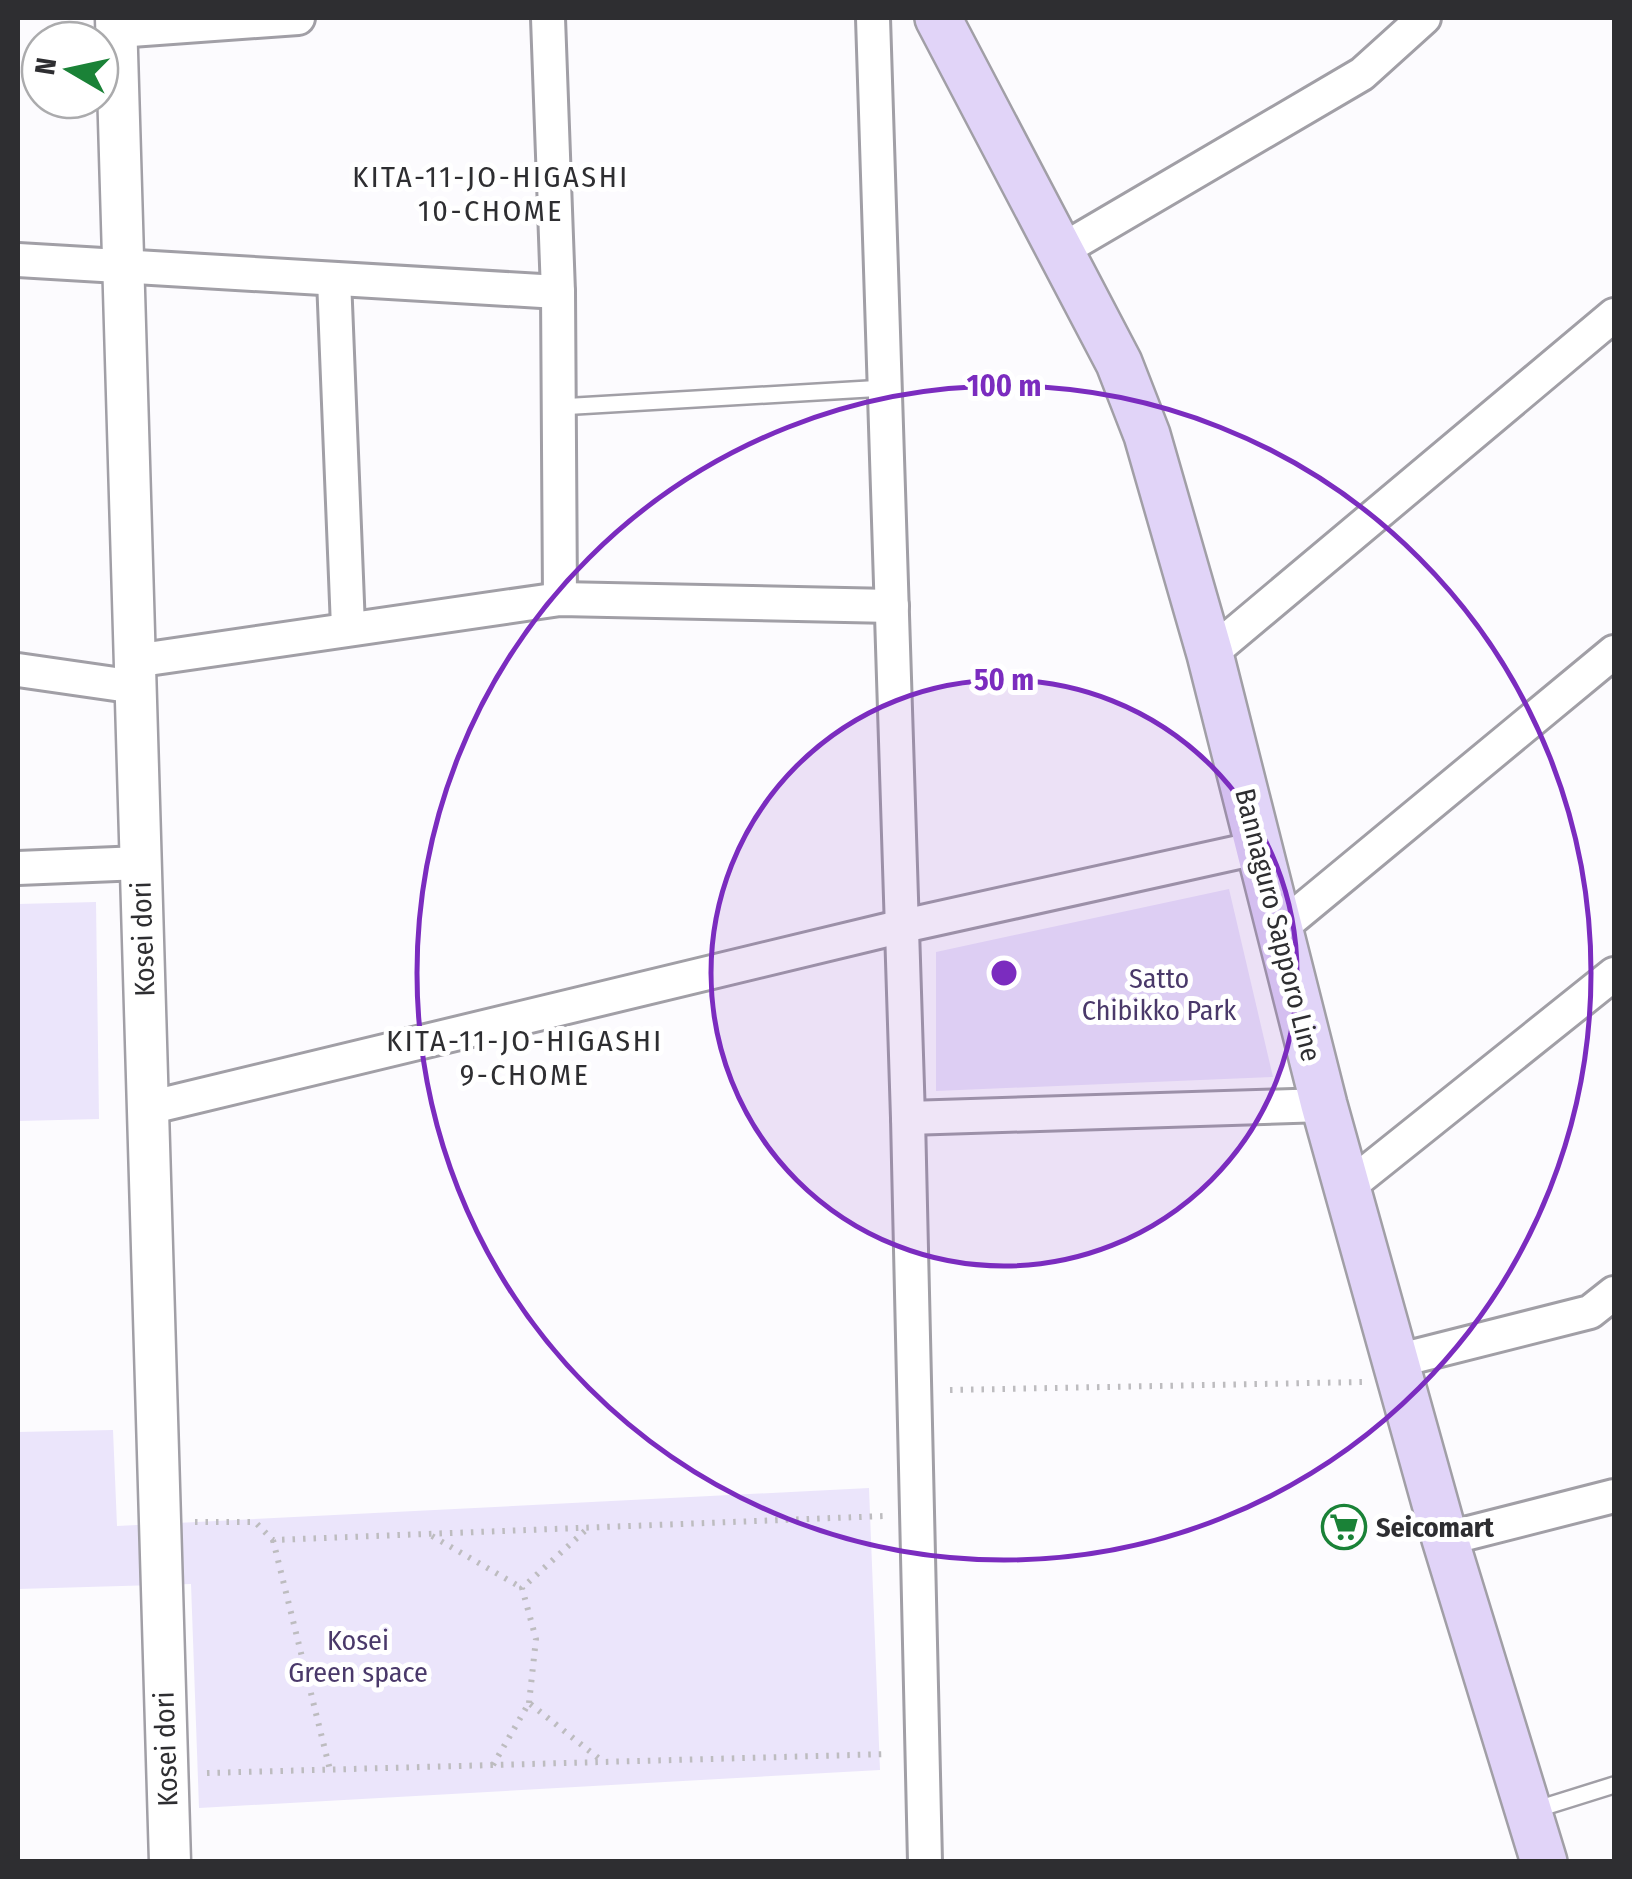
<svg xmlns="http://www.w3.org/2000/svg" width="1632" height="1879" font-family="'Fira Sans Condensed',sans-serif">
	<style>
		.green { fill: #ebe5fb }
		.lines { fill: none; stroke-linecap: round; stroke-linejoin: round }
		.service-casing { stroke: #a19fa6; stroke-width: 20 }
		.minor-casing { stroke: #a19fa6; stroke-width: 38 }
		.tertiary-casing { stroke: #a19fa6; stroke-width: 45 }
		.secondary-casing { stroke: #a19fa6; stroke-width: 50 }
		.path { stroke: #bdbcbf; stroke-width: 6; stroke-dasharray: 2.5 8; stroke-linecap: butt }
		.service { stroke: #fff; stroke-width: 15 }
		.minor { stroke: #fff; stroke-width: 32 }
		.tertiary { stroke: #fff; stroke-width: 40 }
		.secondary { stroke: #e1d4f8; stroke-width: 45 }
		.ring { fill: none; stroke: #7b2cbf; stroke-width: 5 }
		.labels { text-anchor: middle; dominant-baseline: central; stroke-width: 10; stroke-linejoin: round; paint-order: stroke }
		.street-label { font-size: 28px; fill: #2e2e31; stroke: #fff }
		.park-label { font-size: 28px; fill: #4a396a; stroke: #fff }
		.poi-label { font-size: 28px; font-weight: bold; fill: #2e2e31; stroke: #fff; text-anchor: start }
		.neighbourhood-label { font-size: 30px; letter-spacing: 2.5px; fill: #2e2e31; stroke: #fff }
		.centre { fill: #7b2cbf; stroke: #fff; stroke-width: 5 }
		.ring-label { font-size: 30px; text-anchor: middle; font-weight: bold; fill: #7b2cbf; stroke: #fff; stroke-width: 10; stroke-linejoin: round; paint-order: stroke }
	</style>
	<rect width="100%" height="100%" fill="#fcfbfe"/>
	<!-- green -->
	<g class="green">
		<path d="M1229,889l44,188 -337,14v-139z"/>
		<path d="M96,902l3,217 -81,2v-217z"/>
		<path d="M113,1430l4,96 752,-38 11,282 -681,38 -8,-224 -173,5v-157z"/>
	</g>
	<g class="lines">
		<defs>
			<g id="service">
				<path d="M559,407l326,-19"/>
				<path d="M1531,1811l83,-26"/>
			</g>
			<g id="minor">
				<path d="M548,18l10,274 2,307"/>
				<path d="M873,18l35,1100 17,744"/>
				<path d="M117,31l181,-13"/>
				<path d="M1062,250l300,-176 62,-56"/>
				<path d="M18,260l540,32"/>
				<path d="M334,279l14,348"/>
				<path d="M1210,654l404,-339"/>
				<path d="M134,661l426,-62 332,7"/>
				<path d="M18,670l118,17"/>
				<path d="M18,868l123,-5"/>
				<path d="M1278,930l336,-278"/>
				<path d="M148,1108l751,-181 358,-79"/>
				<path d="M908,1118l416,-13"/>
				<path d="M1348,1187l266,-213"/>
				<path d="M1396,1361l194,-49 24,-19"/>
				<path d="M1445,1539l169,-43"/>
			</g>
			<path id="tertiary" d="M116,18l54,1844"/>
			<path id="secondary" d="M938,18l181,345 28,72 63,219 114,451 121,434 99,323"/>
		</defs>
		<!-- service casing -->
		<use href="#service" class="service-casing"/>
		<!-- minor casing -->
		<use href="#minor" class="minor-casing"/>
		<!-- tertiary casing -->
		<use href="#tertiary" class="tertiary-casing"/>
		<!-- secondary casing -->
		<use href="#secondary" class="secondary-casing"/>
		<!-- path -->
		<g class="path">
			<path d="M950,1390l412,-8"/>
			<path d="M195,1522h60l18,18 611,-24"/>
			<path d="M432,1536l90,52"/>
			<path d="M273,1540l57,230"/>
			<path d="M529,1703l7,-64 -14,-51 66,-60"/>
			<path d="M493,1765l36,-62 73,58"/>
			<path d="M207,1773l682,-19"/>
		</g>
		<!-- service -->
		<use href="#service" class="service"/>
		<!-- minor -->
		<use href="#minor" class="minor"/>
		<!-- tertiary -->
		<use href="#tertiary" class="tertiary"/>
		<!-- secondary -->
		<use href="#secondary" class="secondary"/>
	</g>
	<!-- distance rings -->
	<circle cx="1004" cy="973" r="293" fill="#7b2cbf" fill-opacity=".12"/>
	<g class="ring">
		<circle cx="1004" cy="973" r="293"/>
		<circle cx="1004" cy="973" r="587"/>
	</g>
	<!-- icons -->
	<defs>
		<symbol id="supermarket-ring" viewBox="-11 -11 22 22"><circle r="9.5" fill="#fff" stroke="#1a8237" stroke-width="1.5"/><path d="M-6-5.5h2.5l.6 2H6L4.5 2H-2.5L-4.4-4H-6ZM-1.5 3.2a1.3 1.3 0 1 0 .1 0ZM3 3.2a1.3 1.3 0 1 0 .1 0Z" fill="#1a8237"/></symbol>
	</defs>
	<g fill-rule="evenodd">
		<use href="#supermarket-ring" x="1319" y="1502" width="50" height="50"/>
	</g>
	<g class="labels">
		<!-- street labels -->
		<g class="street-label">
			<text transform="translate(1278 925) rotate(76)">Bannaguro Sapporo Line</text>
			<text transform="translate(143 939) rotate(-92)">Kosei dori</text>
			<text transform="translate(166 1749) rotate(-92)">Kosei dori</text>
		</g>
		<!-- park labels -->
		<g class="park-label">
			<text x="1159" y="978">Satto<tspan x="1159" dy="32">Chibikko Park</tspan></text>
			<text x="358" y="1640">Kosei<tspan x="358" dy="32">Green space</tspan></text>
		</g>
		<!-- poi labels -->
		<g class="poi-label">
			<text x="1376" y="1527">Seicomart</text>
		</g>
		<!-- neighbourhood labels -->
		<g class="neighbourhood-label">
			<text x="491" y="177">KITA-11-JO-HIGASHI<tspan x="491" dy="34">10-CHOME</tspan></text>
			<text x="525" y="1041">KITA-11-JO-HIGASHI<tspan x="525" dy="34">9-CHOME</tspan></text>
		</g>
	</g>
	<circle cx="1004" cy="973" r="15" class="centre"/>
	<g class="ring-label">
		<text x="1004" y="396">100 m</text>
		<text x="1004" y="690">50 m</text>
	</g>
	<!-- border -->
	<rect width="1632" height="1879" fill="none" stroke="#2e2e31" stroke-width="40"/>
	<!-- north arrow -->
	<g transform="translate(70 70) rotate(279)"><circle r="48" fill="#ffffff" stroke="#ababad" stroke-width="2.5"/>
	<path d="M0-8L18 38L0 25L-18 38Z" fill="#1a8237"/>
	<text y="-15" font-size="28" font-weight="bold" text-anchor="middle" fill="#2e2e31">N</text>
	</g>
</svg>
